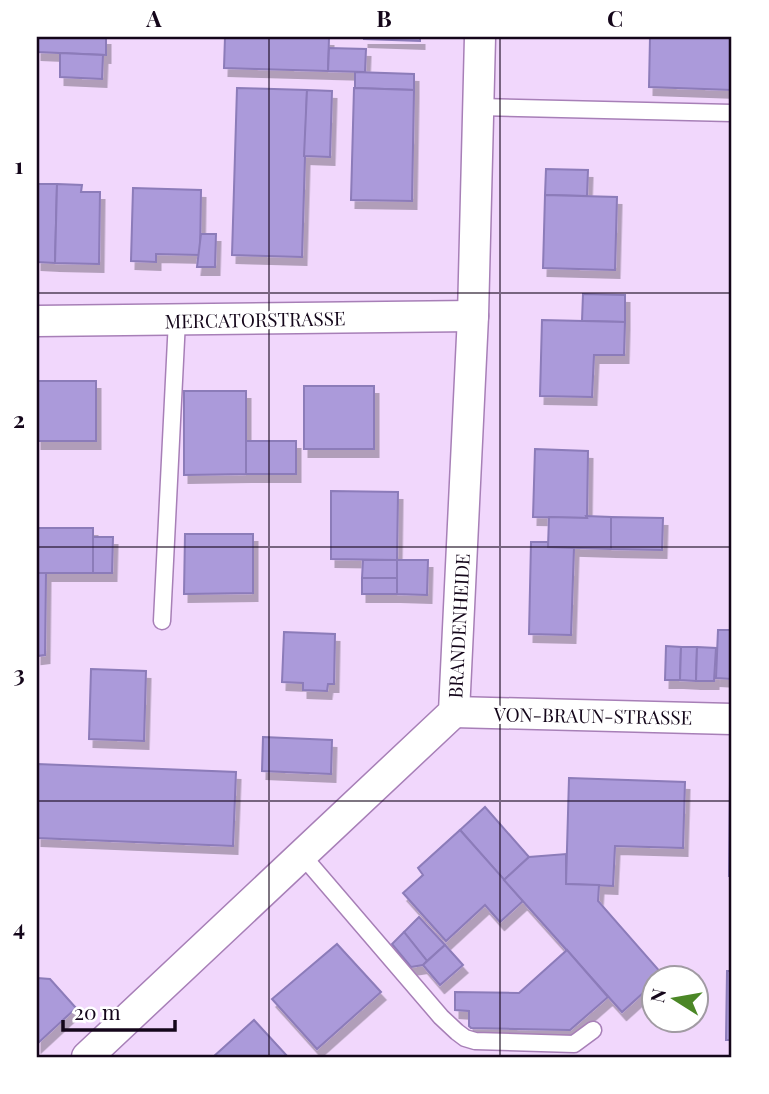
<svg xmlns="http://www.w3.org/2000/svg" width="769" height="1094" font-family="'Playfair Display',serif">
	<style>
		.building { fill: #ab9ada; stroke: #8c7bb9; stroke-width: 2; filter: url(#shadow) }
		.lines { fill: none; stroke-linecap: round; stroke-linejoin: round }
		.lane-casing { stroke: #a77fb7; stroke-width: 19 }
		.street-casing { stroke: #a77fb7; stroke-width: 33 }
		.lane { stroke: #fff; stroke-width: 16 }
		.street { stroke: #fff; stroke-width: 30 }
		.grid { fill: none; stroke: #14061a; stroke-width: 2; stroke-opacity: 0.55 }
		.labels { text-anchor: middle; dominant-baseline: central; stroke-width: 5; stroke-linejoin: round; paint-order: stroke }
		.street-label { font-size: 19px; fill: #14061a; stroke: #fff }
		.neatline { fill: none; stroke: #14061a; stroke-width: 2.5 }
		.grid-label { font-size: 23px; text-anchor: middle; font-weight: bold; fill: #14061a }
	</style>
	<defs>
		<filter id="shadow"><feDropShadow dx="4.5" dy="8" stdDeviation="0" flood-color="#0004"/></filter>
	</defs>
	<rect width="100%" height="100%" fill="#f1d7fc"/>
	<!-- building -->
	<g class="building">
		<path d="M37,37h69v18l-69,-3z"/>
		<path d="M225,37l104,1 -1,33 -104,-3z"/>
		<path d="M364,37h56v4l-56,-2z"/>
		<path d="M650,37h82v53l-83,-3z"/>
		<path d="M329,48l37,1 -1,23 -37,-1z"/>
		<path d="M60,53l43,2 -1,24 -42,-2z"/>
		<path d="M355,72l59,2v16l-59,-2z"/>
		<path d="M237,88l70,2 -5,167 -70,-2z"/>
		<path d="M354,88l60,2 -2,111 -61,-1z"/>
		<path d="M307,90l25,1 -2,66 -26,-1z"/>
		<path d="M546,169l42,1 -1,26 -42,-1z"/>
		<path d="M37,184h20l-2,79 -18,-1z"/>
		<path d="M57,184l25,1 -1,7h19l-1,72 -44,-1z"/>
		<path d="M133,188l68,2 -1,65 -44,-1v8l-25,-1z"/>
		<path d="M545,195l72,2 -2,73 -72,-2z"/>
		<path d="M201,234h15l-1,33h-18z"/>
		<path d="M583,294l42,1v27l-43,-1z"/>
		<path d="M542,320l83,2 -1,33h-30l-2,42 -52,-1z"/>
		<rect x="37" y="381" width="59" height="60"/>
		<rect x="304" y="386" width="70" height="63"/>
		<path d="M184,391h62v83l-62,1z"/>
		<rect x="246" y="441" width="50" height="33"/>
		<path d="M535,449l53,2 -1,67 -54,-1z"/>
		<path d="M331,491l67,1 -1,68 -66,-1z"/>
		<path d="M586,516l25,1v32l-63,-2 1,-30 38,1z"/>
		<path d="M611,517l52,1 -1,32 -51,-1z"/>
		<rect x="37" y="528" width="56" height="45"/>
		<path d="M185,534h68v59l-69,1z"/>
		<path d="M93,537h20l-1,36h-19z"/>
		<path d="M531,542h17v5l26,1 -3,87 -42,-1z"/>
		<path d="M363,560h34v18h-35z"/>
		<path d="M397,560h31l-1,35 -30,-1z"/>
		<path d="M37,573h9l-1,82 -8,1z"/>
		<rect x="362" y="578" width="35" height="16"/>
		<path d="M718,630h14v49l-16,-1z"/>
		<path d="M284,632l51,2 -1,50h-6l-1,7 -24,-1v-7l-21,-1z"/>
		<path d="M666,646l15,1 -1,33h-15z"/>
		<path d="M681,647h16l-1,34 -16,-1z"/>
		<path d="M697,647l19,1 -2,33h-18z"/>
		<path d="M91,669l55,2 -2,70 -55,-2z"/>
		<path d="M263,737l69,3 -1,34 -69,-3z"/>
		<path d="M37,764l199,8 -3,74 -196,-8z"/>
		<path d="M569,778l116,4 -2,66 -68,-2 -2,40 -47,-2z"/>
		<path d="M730,782h2v94h-3z"/>
		<path d="M485,807l44,50 -25,23 -44,-50z"/>
		<path d="M460,830l63,71 -23,21 -15,-17 -39,36 -43,-48 20,-18 -5,-7z"/>
		<path d="M566,854v30l33,1 -1,16 65,74 -4,3h-5v5l-32,29 -118,-132 25,-23z"/>
		<path d="M419,917l26,28 -18,16 -23,-29z"/>
		<path d="M404,932l23,29 -4,4 -12,2 -19,-23z"/>
		<path d="M337,944l44,48 -64,57 -45,-50z"/>
		<path d="M445,945l18,20 -23,20 -17,-20z"/>
		<path d="M567,950l41,47 -38,33 -99,-2 -2,-2v-15l-14,-1v-18l64,1z"/>
		<path d="M727,971h5v69h-6z"/>
		<path d="M37,978l13,1 26,29 -39,36z"/>
		<path d="M254,1020l34,37h-75z"/>
	</g>
	<g class="lines">
		<defs>
			<g id="lane">
				<path d="M479,107l253,6"/>
				<path d="M162,621l15,-301"/>
				<path d="M302,855l139,162 16,15 8,6 10,3 99,3 19,-14"/>
			</g>
			<g id="street">
				<path d="M37,321l436,-5"/>
				<path d="M454,712l278,7"/>
				<path d="M87,1057l367,-345 19,-396 7,-279"/>
			</g>
		</defs>
		<!-- lane casing -->
		<use href="#lane" class="lane-casing"/>
		<!-- street casing -->
		<use href="#street" class="street-casing"/>
		<!-- lane -->
		<use href="#lane" class="lane"/>
		<!-- street -->
		<use href="#street" class="street"/>
	</g>
	<!-- grid -->
	<path class="grid" d="M269,37v1020M500,37v1020M37,293h695M37,547h695M37,801h695"/>
	<g class="labels">
		<!-- street labels -->
		<g class="street-label">
			<text transform="translate(255 319) rotate(-1)">MERCATORSTRASSE</text>
			<text transform="translate(458 626) rotate(-87)">BRANDENHEIDE</text>
			<text transform="translate(593 715) rotate(1)">VON-BRAUN-STRASSE</text>
		</g>
	</g>
	<!-- border -->
	<rect width="769" height="1094" fill="none" stroke="#ffffff" stroke-width="77"/>
	<!-- north arrow -->
	<g transform="translate(675 999) rotate(281)"><circle r="33" fill="#ffffff" stroke="#a19ba3" stroke-width="2"/>
	<path d="M0-5L12 26L0 18L-12 26Z" fill="#4b8726"/>
	<text y="-10" font-size="19" font-weight="bold" text-anchor="middle" fill="#14061a">N</text>
	</g>
	<!-- scale -->
	<path d="M63 1020v10h112v-10" fill="none" stroke="#14061a" stroke-width="3.5"/>
	<text x="74" y="1020" font-size="21" fill="#14061a" stroke="#ffffff" stroke-width="5" paint-order="stroke">20 m</text>
	<rect x="38" y="38" width="692" height="1018" class="neatline"/>
	<g class="grid-label">
		<text x="154" y="27">A</text>
		<text x="384" y="27">B</text>
		<text x="615" y="27">C</text>
		<text x="19" y="174">1</text>
		<text x="19" y="428">2</text>
		<text x="19" y="682">3</text>
		<text x="19" y="936">4</text>
	</g>
</svg>
